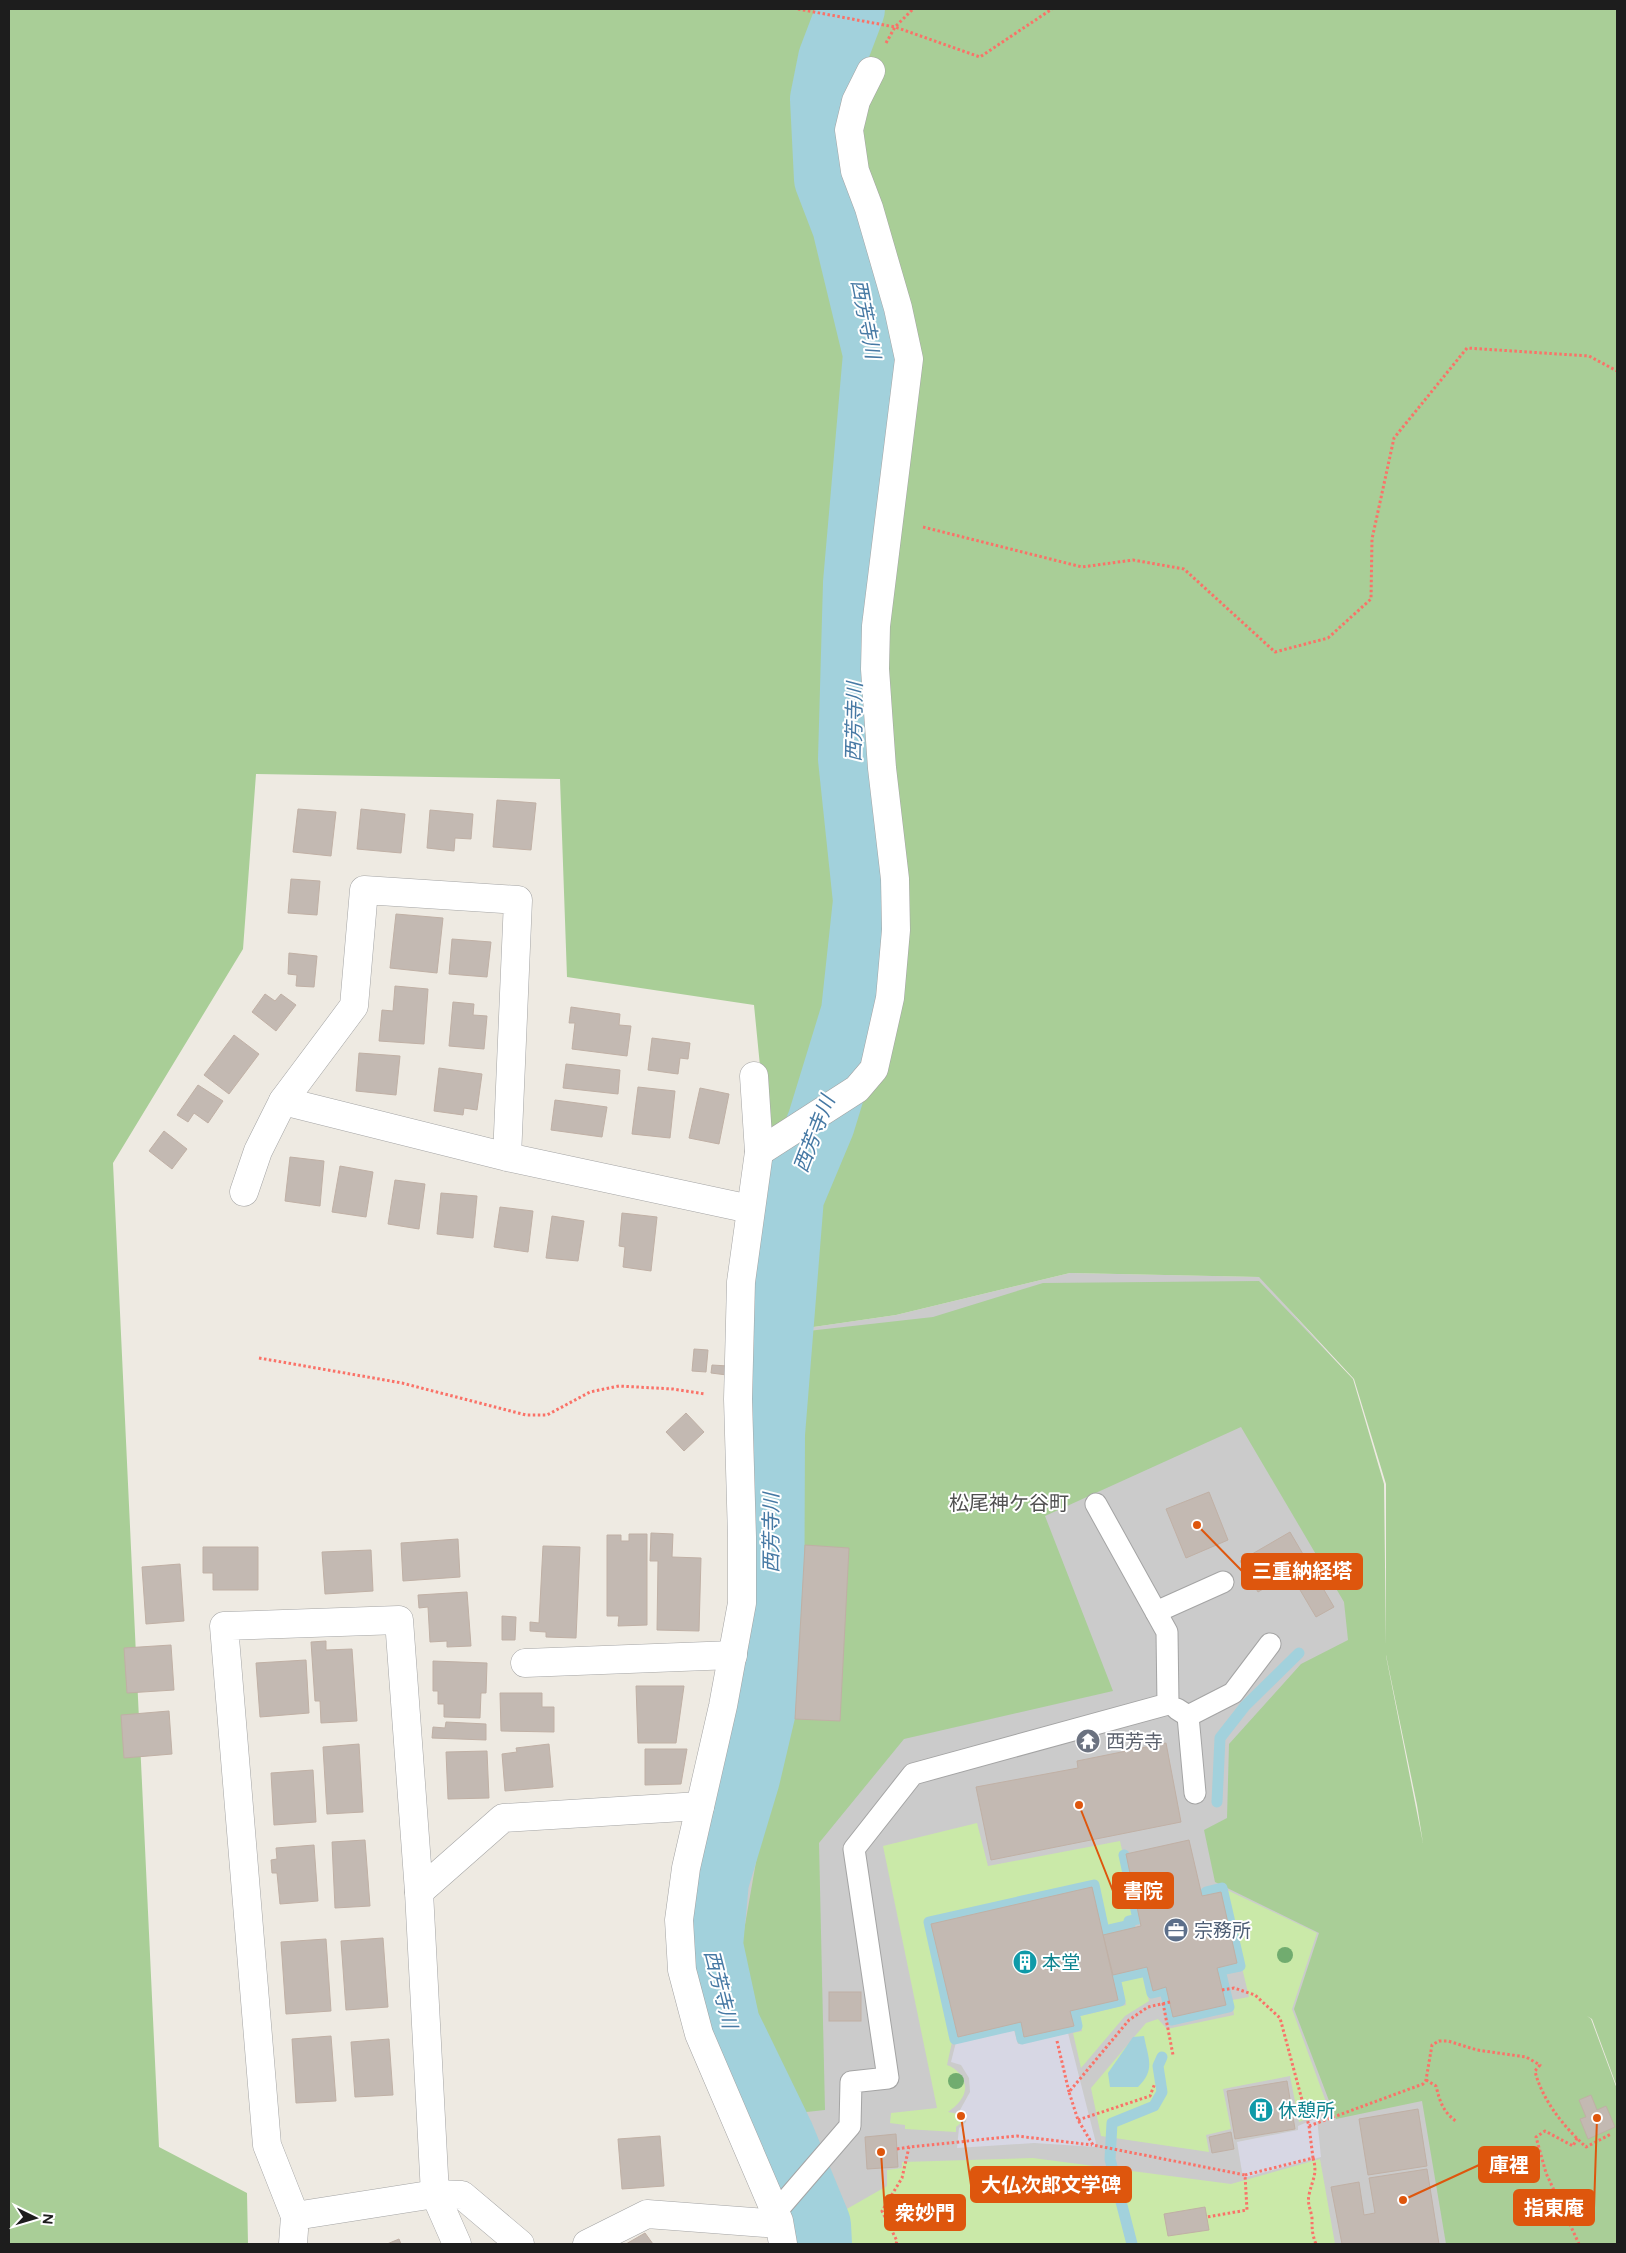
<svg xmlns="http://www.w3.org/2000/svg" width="1626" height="2253" font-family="Figtree,'Noto Sans JP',sans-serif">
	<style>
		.religious { fill: #cbcbcb }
		.grass { fill: #cae9a8 }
		.forest { fill: #a9ce97; fill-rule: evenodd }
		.plaza { fill: #d7d7e4 }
		.water { fill: #a2d1dc }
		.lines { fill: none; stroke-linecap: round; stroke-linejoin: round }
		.stream { stroke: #a2d1dc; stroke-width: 11 }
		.river { stroke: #a2d1dc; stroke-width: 68 }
		.building { fill: #c3b9b2; stroke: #c0b0a5 }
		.lane-casing { stroke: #a4a4a4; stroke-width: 23 }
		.street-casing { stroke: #a4a4a4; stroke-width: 29 }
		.path { stroke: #fa7268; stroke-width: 3; stroke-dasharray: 2.5 2.5; stroke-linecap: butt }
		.lane { stroke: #fff; stroke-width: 21 }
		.street { stroke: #fff; stroke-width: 28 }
		.tree { fill: #71ac6f }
		.labels { text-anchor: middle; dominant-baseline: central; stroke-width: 4; stroke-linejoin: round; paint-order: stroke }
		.worship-label { font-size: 19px; fill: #5b616d; stroke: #fff; text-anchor: start }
		.service-label { font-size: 19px; fill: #4e5e75; stroke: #fff; text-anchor: start }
		.culture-label { font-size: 19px; fill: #0d838f; stroke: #fff; text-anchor: start }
		.water-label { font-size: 20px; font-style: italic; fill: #4679a4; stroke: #fff }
		.neighbourhood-label { font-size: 20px; fill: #505050; stroke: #fff }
		.leader { fill: none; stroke: #de560d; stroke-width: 2 }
		.callout-dot { fill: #de560d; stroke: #fff; stroke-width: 2 }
		.callout { fill: #de560d; stroke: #de560d; stroke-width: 2 }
		.callout-label { font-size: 20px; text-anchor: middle; font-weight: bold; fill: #fff }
	</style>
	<rect width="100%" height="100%" fill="#eeeae2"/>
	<!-- religious -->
	<path class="religious" d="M1070,1273l190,4 93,103 32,276 48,249 184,339h-781v-26l-78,-185 -21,-89 49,-267v-346l110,-16z"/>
	<!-- grass -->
	<g class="grass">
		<path d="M977,1823l11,43 132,-25 18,80 -33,7 -11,-46 -170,37 28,123 -5,23c14,5 25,21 13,36 -3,4 -8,8 -12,11l16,3 -1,6 -7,6v5l-51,-3v-4l-15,-2 1,-10 46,-5 -54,-262z"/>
		<path d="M1223,1888l94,45 -25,76 37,101 -30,12 -9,-46 -67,13 8,40 -25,6 3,17 -108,-16 -10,-48 55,-65 12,-4 9,10 67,-14 -2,-15 17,-3z"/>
		<path d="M1143,1977l6,24 -24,15 -44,52 -8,-35 9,-2 -2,-15 46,-11 -5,-25z"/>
		<path d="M1033,2158l198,26 89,-25 15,85h-496l-1,-30 49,-28v-16l15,-2v-6z"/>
	</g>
	<!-- forest -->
	<path class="forest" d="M9,9h1608v2078l-25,-68 -5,-3 4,3 26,70v155h-171l-24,-143 -86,18 -42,-110 25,-76 -104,-51 -11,-52 23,-12 2,-74 72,-80 47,-24 -4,-38 -103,-175 -196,89 68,175 -209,48 -85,104 6,267 -28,3 -35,-82 -20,-89 46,-263 4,-114 -2,-232 143,-16 110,-34 216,-2 94,98 31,105 2,161v-161l-32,-105 -95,-102 -189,-4 -174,42 -110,16 -32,-326 -187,-28 -7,-198 -304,-5 -13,175 -130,214 46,984 88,46 1,51h-239zM1386,1655l31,150 6,38 -37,-187z"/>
	<!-- plaza -->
	<g class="plaza">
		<path d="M1013,2027l5,17 50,-11 29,114 -63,-4 -77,5 2,-20 7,-6 1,-9 -7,-3 10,-18 -1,-14 -8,-13 -10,-3 5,-20z"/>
		<path d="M1317,2118l4,39 -78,21 -6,-36 61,-12v-4z"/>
	</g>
	<!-- water -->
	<path class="water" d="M1144,2036c4,22 12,34 -6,51h-28l-2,-14 25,-36z"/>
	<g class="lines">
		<!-- stream -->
		<g class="stream">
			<path d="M1217,1802l3,-64 25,-32 54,-53"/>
			<path d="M1124,1855l14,64 -9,2 1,4 -26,6 -10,-46 -165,37 26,117 64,-15 3,15 55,-13 -3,-14 46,-11 -5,-23 32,-7 5,22 13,-3 7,30 57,-13 -9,-37 20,-4 -18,-78 -16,4"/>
			<path d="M1132,2244l-22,-85 2,-36 42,-17 8,-14 -4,-26 4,-9"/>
		</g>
		<!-- river -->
		<path class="river" d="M818,2244l-1,-19 -37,-90 -54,-111 -17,-79 6,-64 31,-103 24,-102 1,-242 19,-237 31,-74 34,-111 12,-111 -15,-142 5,-176 20,-229 -31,-128 -18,-47 -4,-80 8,-40 19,-50"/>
	</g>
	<!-- building -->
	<g class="building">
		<path d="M497,800l39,3 -5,47 -38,-3z"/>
		<path d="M298,809l38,3 -5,44 -38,-4z"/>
		<path d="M361,809l44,5 -4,39 -44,-4z"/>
		<path d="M430,810l43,4 -2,25 -16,-1 -1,13 -27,-3z"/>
		<path d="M291,879l29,2 -3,34 -29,-2z"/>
		<path d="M396,914l47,4 -6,55 -47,-5z"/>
		<path d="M452,939l39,3 -4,35 -38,-3z"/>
		<path d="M289,953l28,3 -3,31 -18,-1 1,-11 -9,-1z"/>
		<path d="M395,986l33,3 -4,55 -45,-3 3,-31 11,1z"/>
		<path d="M265,994l10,7 6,-7 15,11 -20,26 -24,-19z"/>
		<path d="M453,1002l21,2 -1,11 14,1 -3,33 -35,-3z"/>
		<path d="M571,1007l49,7 -1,11 12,1 -4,30 -55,-7 3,-26h-6z"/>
		<path d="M234,1035l25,19 -30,40 -25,-19z"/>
		<path d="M652,1038l38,5 -2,16 -8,-1 -2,16 -30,-4z"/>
		<path d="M359,1053l41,3 -4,39 -40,-4z"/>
		<path d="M566,1064l54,6 -2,24 -55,-6z"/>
		<path d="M439,1068l43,6 -5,36 -13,-2 -1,7 -29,-4z"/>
		<path d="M198,1085l25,16 -15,22 -14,-10 -6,9 -11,-7z"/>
		<path d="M638,1087l37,4 -5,47 -38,-4z"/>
		<path d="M700,1088l29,6 -10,50 -30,-6z"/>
		<path d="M555,1100l52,7 -5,30 -51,-7z"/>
		<path d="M164,1131l23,18 -15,20 -23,-18z"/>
		<path d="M290,1157l34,4 -4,45 -35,-5z"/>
		<path d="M340,1166l33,6 -7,45 -34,-5z"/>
		<path d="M395,1180l30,4 -6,45 -31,-5z"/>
		<path d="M441,1193l36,3 -4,42 -36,-4z"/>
		<path d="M500,1207l33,4 -5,41 -34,-5z"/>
		<path d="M622,1213l35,4 -6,54 -28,-4 2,-20 -6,-1z"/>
		<path d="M552,1216l32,5 -6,40 -32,-3z"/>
		<path d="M694,1349l14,1 -2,22 -14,-1z"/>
		<path d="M712,1365l16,1 -1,9 -16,-2z"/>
		<path d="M686,1413l18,19 -20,19 -18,-19z"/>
		<path d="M1209,1492l19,48 -42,18 -20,-49z"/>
		<path d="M1290,1532l44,75 -18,10 -26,-44 -32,19 -18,-31z"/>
		<path d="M651,1533l22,1 -1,23 29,1 -2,73 -42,-1 1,-69h-8z"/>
		<path d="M629,1534h18v91l-29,1 1,-10h-12v-81h14v6h8z"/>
		<path d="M458,1539l2,38 -57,4 -2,-38z"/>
		<path d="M805,1545l44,3 -9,173 -45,-2z"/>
		<path d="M543,1546l37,1 -4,91 -30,-1v-5l-16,-1v-9l9,1z"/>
		<path d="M203,1547h55v43h-45v-17h-10z"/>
		<path d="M371,1550l2,41 -48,3 -3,-42z"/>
		<path d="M180,1564l4,57 -38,3 -4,-57z"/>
		<path d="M467,1592l4,54 -24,1v-6l-17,1 -2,-35 -9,1 -1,-13z"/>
		<path d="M502,1616l14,1 -1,23h-13z"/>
		<path d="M326,1641v9l26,-1 5,72 -36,2 -1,-22h-5l-4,-59z"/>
		<path d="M171,1645l3,45 -47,3 -3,-45z"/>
		<path d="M306,1660l3,53 -49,4 -4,-54z"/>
		<path d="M433,1661l54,2 -1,30h-5l-1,25 -36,-1v-13h-6v-13h-5z"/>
		<path d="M636,1686h48l-8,57h-38z"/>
		<path d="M500,1693h42v14h12v25l-53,-1z"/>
		<path d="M169,1711l3,43 -48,4 -3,-43z"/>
		<path d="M446,1722l40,2v16l-54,-2 1,-11 12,1z"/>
		<path d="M1166,1743l15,79 -190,38 -15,-73 102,-19 -1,-7z"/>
		<path d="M359,1744l4,68 -36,2 -4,-67z"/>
		<path d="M549,1744l4,43 -48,4 -3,-37 15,-2 -1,-4z"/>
		<path d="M645,1749h42l-6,35 -36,1z"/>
		<path d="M487,1751l2,47 -41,1 -2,-47z"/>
		<path d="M313,1770l3,52 -42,3 -3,-52z"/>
		<path d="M365,1840l5,66 -35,2 -3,-66z"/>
		<path d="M1189,1840l13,56 19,-4 16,71 -20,5 9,37 -53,12 -7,-30 -13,4 -6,-24 -34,8 -10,-40 38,-9 -15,-72z"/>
		<path d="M314,1845l4,56 -38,3 -3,-31h-5l-1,-13 6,-1 -1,-11z"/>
		<path d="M1092,1887l26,113 -48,11 4,15 -50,11 -3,-15 -63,15 -27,-113z"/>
		<path d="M383,1938l5,69 -42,3 -5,-69z"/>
		<path d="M326,1939l5,72 -45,3 -5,-72z"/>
		<rect x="829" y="1992" width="32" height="29"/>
		<path d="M331,2036l5,65 -40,2 -4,-64z"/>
		<path d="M389,2039l4,56 -38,2 -4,-55z"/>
		<path d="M1287,2081l8,48 -60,10 -8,-48z"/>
		<path d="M1591,2095l6,15 9,-4 9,21 -27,12 -8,-20 6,-2 -7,-17z"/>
		<path d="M1418,2109l9,57 -59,9 -9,-56z"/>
		<path d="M1231,2132l3,17 -22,4 -3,-16z"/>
		<path d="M896,2134l2,33 -31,2 -2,-32z"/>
		<path d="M660,2136l4,50 -42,3 -4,-50z"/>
		<path d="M1427,2169l12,75h-97l-11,-57 28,-5 5,33 11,-2 -6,-35z"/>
		<path d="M1205,2207l4,23 -41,6 -4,-22z"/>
		<path d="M645,2233l8,11h-27z"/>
		<path d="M399,2239l2,5h-14z"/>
	</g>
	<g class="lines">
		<defs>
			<g id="lane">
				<path d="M1156,1612l67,-30"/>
				<path d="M1177,1709l11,7 7,77"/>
				<path d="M1188,1716l45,-23 37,-49"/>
				<path d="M775,2213l75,-87 1,-44 37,-4 -34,-229 59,-75 255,-70 -1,-72 -71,-128"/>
			</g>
			<g id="street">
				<path d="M754,1076l5,76 -18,130 -3,117 4,138v66l-19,103 -37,162 -7,52 3,50 17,64 80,187 4,23"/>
				<path d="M759,1152l98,-63 17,-20 16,-71 6,-68 -1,-51 -13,-111 -7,-99 1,-43 33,-267 -11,-51 -29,-100 -14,-37 -6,-41 7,-29 15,-30"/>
				<path d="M507,1157l11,-257 -154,-10 -10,116 -71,95 224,56 243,52"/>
				<path d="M244,1192l14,-41 25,-50"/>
				<path d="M525,1663l208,-8"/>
				<path d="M419,1892l16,302 22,50"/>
				<path d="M295,2216l-28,-71 -43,-519 175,-6 20,272 84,-74 197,-12"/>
				<path d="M293,2244l2,-28 140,-22 27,1 58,49"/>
				<path d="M587,2244l60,-30 132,10"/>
			</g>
		</defs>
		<!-- lane casing -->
		<use href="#lane" class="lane-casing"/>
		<!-- street casing -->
		<use href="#street" class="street-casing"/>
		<!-- path -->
		<g class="path">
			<path d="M798,9l97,18 85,30 72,-48"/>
			<path d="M886,43l9,-16 18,-18"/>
			<path d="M923,527l159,40 51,-7 51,9 91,83 53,-14 43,-39 1,-60 22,-101 73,-90 122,8 28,15"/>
			<path d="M259,1358l143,25 124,32h21l43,-23 29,-6 54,3 32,5"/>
			<path d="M1222,1990l12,-2 21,7 25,23 29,108 4,32 -68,17"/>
			<path d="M1170,2002l-22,5 -19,13 -60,72 9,28 15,25 152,30 2,35 -40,7"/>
			<path d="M1163,2003l10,52"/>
			<path d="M1057,2041l12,51"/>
			<path d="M1426,2080l10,6c4,16 7,26 21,36"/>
			<path d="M1078,2120l72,-24 5,-13"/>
			<path d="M1309,2126l114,-42 3,-4 6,-35 7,-4h9l29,9 49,7 14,8 -5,6c7,29 29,56 51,76l25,-13"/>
			<path d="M1577,2138l-4,8 -28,-15 -9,6 10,36 33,71"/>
			<path d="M897,2149l12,-2"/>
			<path d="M1313,2158c5,16 -1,22 -4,37 -2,9 2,15 3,23 0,11 0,16 4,26"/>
			<path d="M896,2244l1,-3 -15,-30 20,-33 7,-31 108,-11 75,9"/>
		</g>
		<!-- lane -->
		<use href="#lane" class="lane"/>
		<!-- street -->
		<use href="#street" class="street"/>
	</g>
	<!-- trees -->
	<g class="tree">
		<circle cx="1285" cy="1955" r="8"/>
		<circle cx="956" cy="2081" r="8"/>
	</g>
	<!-- icons -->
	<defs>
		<symbol id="temple-disc" viewBox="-11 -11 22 22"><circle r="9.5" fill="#6b7280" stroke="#fff"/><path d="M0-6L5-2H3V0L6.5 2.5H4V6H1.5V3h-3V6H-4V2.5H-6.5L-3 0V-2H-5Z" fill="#fff"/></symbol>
		<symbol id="office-disc" viewBox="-11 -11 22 22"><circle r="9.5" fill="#5c6f8a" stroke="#fff"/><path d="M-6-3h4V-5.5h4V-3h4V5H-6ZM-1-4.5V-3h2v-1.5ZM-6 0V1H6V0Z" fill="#fff"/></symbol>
		<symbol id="building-disc" viewBox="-11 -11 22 22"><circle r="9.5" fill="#0f9aa8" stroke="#fff"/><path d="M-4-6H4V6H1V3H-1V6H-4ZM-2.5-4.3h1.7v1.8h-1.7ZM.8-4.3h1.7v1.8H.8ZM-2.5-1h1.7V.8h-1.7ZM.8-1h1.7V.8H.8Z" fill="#fff"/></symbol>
	</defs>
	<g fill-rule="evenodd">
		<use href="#temple-disc" x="1074" y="1727" width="28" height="28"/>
		<use href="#office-disc" x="1162" y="1916" width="28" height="28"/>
		<use href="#building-disc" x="1011" y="1948" width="28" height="28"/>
		<use href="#building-disc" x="1247" y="2096" width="28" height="28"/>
	</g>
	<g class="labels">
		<!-- worship labels -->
		<g class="worship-label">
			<text x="1106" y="1741">西芳寺</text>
		</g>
		<!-- service labels -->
		<g class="service-label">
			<text x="1194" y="1930">宗務所</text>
		</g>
		<!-- culture labels -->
		<g class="culture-label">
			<text x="1042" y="1962">本堂</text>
			<text x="1278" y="2110">休憩所</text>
		</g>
		<!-- water labels -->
		<g class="water-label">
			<text transform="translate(866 319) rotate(79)">西芳寺川</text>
			<text transform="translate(854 722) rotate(-89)">西芳寺川</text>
			<text transform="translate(814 1134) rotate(-69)">西芳寺川</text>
			<text transform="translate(771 1533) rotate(-90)">西芳寺川</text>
			<text transform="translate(721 1989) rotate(76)">西芳寺川</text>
		</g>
		<!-- neighbourhood labels -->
		<g class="neighbourhood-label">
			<text x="1009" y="1503">松尾神ケ谷町</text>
		</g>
	</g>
	<!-- callouts -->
	<path class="leader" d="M1197 1525L1242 1571M1079 1805L1113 1891M1403 2200L1479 2165M961 2116L971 2185M1597 2118L1594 2208M881 2152L885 2213"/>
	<g class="callout-dot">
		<circle cx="1197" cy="1525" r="5"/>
		<circle cx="1079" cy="1805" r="5"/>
		<circle cx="1403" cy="2200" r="5"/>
		<circle cx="961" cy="2116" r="5"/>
		<circle cx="1597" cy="2118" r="5"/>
		<circle cx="881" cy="2152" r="5"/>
	</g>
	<g class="callout">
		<rect x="1242" y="1554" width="120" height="35" rx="5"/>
		<rect x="1113" y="1873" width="60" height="35" rx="5"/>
		<rect x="1479" y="2147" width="60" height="35" rx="5"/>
		<rect x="971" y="2167" width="160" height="35" rx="5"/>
		<rect x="1514" y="2190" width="80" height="35" rx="5"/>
		<rect x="885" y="2195" width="80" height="35" rx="5"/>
	</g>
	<g class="callout-label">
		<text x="1302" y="1578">三重納経塔</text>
		<text x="1143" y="1898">書院</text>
		<text x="1509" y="2172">庫裡</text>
		<text x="1051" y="2192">大仏次郎文学碑</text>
		<text x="1554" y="2215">指東庵</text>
		<text x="925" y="2220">衆妙門</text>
	</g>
	<!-- border -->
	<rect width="1626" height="2253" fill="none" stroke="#1d1d1d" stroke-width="20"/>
	<!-- north arrow -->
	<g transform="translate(35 2218) rotate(95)" stroke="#ffffff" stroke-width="4" paint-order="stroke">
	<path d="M0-4L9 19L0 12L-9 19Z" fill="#1d1d1d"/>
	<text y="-8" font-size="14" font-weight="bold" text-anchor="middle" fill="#1d1d1d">N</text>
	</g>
</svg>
